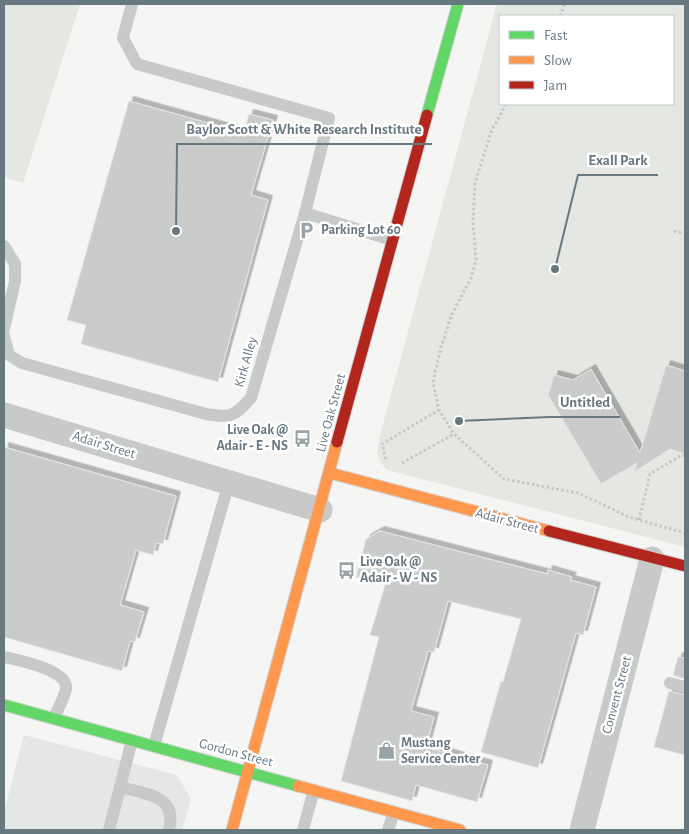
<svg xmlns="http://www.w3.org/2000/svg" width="689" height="834" font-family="'Alegreya Sans',sans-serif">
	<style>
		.built { fill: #e5e7e7 }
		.green { fill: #e4e7e2; fill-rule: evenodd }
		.building { fill: #cacccc; stroke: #e4e4e4; filter: url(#shadow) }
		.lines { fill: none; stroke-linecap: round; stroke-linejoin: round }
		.fast-casing { stroke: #d1d2d2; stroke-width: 13 }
		.slow-casing { stroke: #d1d2d2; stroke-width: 13 }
		.jam-casing { stroke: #d1d2d2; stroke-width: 13 }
		.path { stroke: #c6c7c8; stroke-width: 3; stroke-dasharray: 2.5 2.5; stroke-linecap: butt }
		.lane { stroke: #c8caca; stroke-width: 12 }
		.street { stroke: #c8caca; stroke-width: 25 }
		.fast { stroke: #63d668; stroke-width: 11 }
		.slow { stroke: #ff974d; stroke-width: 11 }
		.jam { stroke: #b3261e; stroke-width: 11 }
		.labels { text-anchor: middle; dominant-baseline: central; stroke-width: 5; stroke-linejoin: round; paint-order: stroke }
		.poi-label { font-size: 14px; font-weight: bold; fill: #687881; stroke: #fff; text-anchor: start }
		.street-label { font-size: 14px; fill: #687881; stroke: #fff }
		.leader { fill: none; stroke: #687881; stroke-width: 2 }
		.callout-dot { fill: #687881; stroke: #fff; stroke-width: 2 }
		.callout-label { font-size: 15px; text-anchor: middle; font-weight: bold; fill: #687881; stroke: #fff; stroke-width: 5; stroke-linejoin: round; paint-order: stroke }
	</style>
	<defs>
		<filter id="shadow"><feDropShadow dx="4.5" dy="-4.5" stdDeviation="0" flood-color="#0004"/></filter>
	</defs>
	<rect width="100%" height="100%" fill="#f5f5f4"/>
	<!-- built -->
	<path class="built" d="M24,735l153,40 14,24 -9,31h-178v-18z"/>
	<!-- green -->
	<g class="green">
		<path d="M4,4h76l-57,179 -19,-6z"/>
		<path d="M497,4h188v543l-298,-77c-12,-14 -10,-18 -7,-35zM500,16h173v88h-173z"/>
	</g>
	<!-- building -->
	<g class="building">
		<path d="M129,101l115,32 5,-19 24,6 -22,75 17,5 -50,182 -137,-38 5,-19 -19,-5z"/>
		<path d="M666,365l19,6v83l-15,-5 -36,23 3,-9 -36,21 -53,-89 6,-20 19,5 18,-11 49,84z"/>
		<path d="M4,447l172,49 -13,48 -7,-1 -3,12 -17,-5 -16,55 24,7 -9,30 -5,-1 -8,30 -118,-34z"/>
		<path d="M380,531l167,43 1,-4 24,7 -2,3 26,7 -13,48 -7,-2 -38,135 -57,-16 20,-71 2,1 18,-63 -73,-18 -14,51 -6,-1 -17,60 23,6 -8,30 62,18 -11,37 -61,-17 -4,16 -71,-20 38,-144 -9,-2 15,-50 -29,-8 10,-38z"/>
		<path d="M678,657l7,1v21l-12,-4z"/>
		<path d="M669,691l16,4v60l-31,-8z"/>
	</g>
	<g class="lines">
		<defs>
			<g id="fast">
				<path d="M427,115l31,-111"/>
				<path d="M4,705l294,81"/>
			</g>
			<g id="slow">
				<path d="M330,473l219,58"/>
				<path d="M298,786l162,44"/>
				<path d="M232,830l105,-388"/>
			</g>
			<g id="jam">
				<path d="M337,442l90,-327"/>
				<path d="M549,531l136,35"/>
			</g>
		</defs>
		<!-- fast casing -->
		<use href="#fast" class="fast-casing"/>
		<!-- slow casing -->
		<use href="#slow" class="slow-casing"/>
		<!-- jam casing -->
		<use href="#jam" class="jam-casing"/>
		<!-- path -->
		<g class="path">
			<path d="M560,16l5,-12"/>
			<path d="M506,104l-15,28 -16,51 -2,38 3,39 -5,18 -19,36 -11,33 -8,35 6,28 15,24 50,45 74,14 51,24 56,16"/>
			<path d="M674,231l11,3"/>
			<path d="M386,459l-4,-15 57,-34"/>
			<path d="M402,463l52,-29"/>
			<path d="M639,520l11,-46 32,-19 3,1"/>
		</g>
		<!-- lane -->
		<g class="lane">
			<path d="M132,4l-9,34 14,26 192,54 -24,95"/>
			<path d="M4,246l11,18v17l-11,48"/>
			<path d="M4,336l5,19 13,8 184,51c25,4 28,3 45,-16l54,-185 87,27"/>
			<path d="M4,657c14,3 65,13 62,32 -2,10 -9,21 -12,30"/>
			<path d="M670,683l15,4"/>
			<path d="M132,740l-12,47c26,7 58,8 49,43"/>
			<path d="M154,746l75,-264"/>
			<path d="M109,830l11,-43"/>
			<path d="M303,830l11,-40"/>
			<path d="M388,830l6,-18"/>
		</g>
		<!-- street -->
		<g class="street">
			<path d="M4,415l316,95"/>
			<path d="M582,830l70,-271"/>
		</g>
		<!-- fast -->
		<use href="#fast" class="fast"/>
		<!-- slow -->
		<use href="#slow" class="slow"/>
		<!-- jam -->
		<use href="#jam" class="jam"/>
	</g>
	<!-- icons -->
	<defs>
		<symbol id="parking-bare" viewBox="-9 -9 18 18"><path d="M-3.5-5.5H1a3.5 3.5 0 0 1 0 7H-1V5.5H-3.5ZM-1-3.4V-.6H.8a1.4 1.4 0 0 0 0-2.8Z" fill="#99a4a9" stroke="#fff" stroke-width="2.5" paint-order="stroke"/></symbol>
		<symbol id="bus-bare" viewBox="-9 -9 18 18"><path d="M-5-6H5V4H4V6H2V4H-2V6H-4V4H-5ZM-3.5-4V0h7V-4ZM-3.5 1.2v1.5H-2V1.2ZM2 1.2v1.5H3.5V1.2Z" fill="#99a4a9" stroke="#fff" stroke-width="2.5" paint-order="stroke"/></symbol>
		<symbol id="shop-bare" viewBox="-9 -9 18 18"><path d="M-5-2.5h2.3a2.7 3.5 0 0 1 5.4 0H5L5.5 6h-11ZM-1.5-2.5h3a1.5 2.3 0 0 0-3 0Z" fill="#99a4a9" stroke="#fff" stroke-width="2.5" paint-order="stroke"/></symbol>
	</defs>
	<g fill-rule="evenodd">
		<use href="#parking-bare" x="294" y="218" width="25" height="25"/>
		<use href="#bus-bare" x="290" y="426" width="25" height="25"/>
		<use href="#bus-bare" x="334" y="558" width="25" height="25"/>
		<use href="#shop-bare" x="374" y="738" width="25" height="25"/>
	</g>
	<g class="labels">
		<!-- poi labels -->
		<g class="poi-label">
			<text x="321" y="230">Parking Lot 60</text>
			<text x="288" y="430" text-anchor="end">Live Oak @<tspan x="288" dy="16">Adair - E - NS</tspan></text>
			<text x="360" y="562">Live Oak @<tspan x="360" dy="16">Adair - W - NS</tspan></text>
			<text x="401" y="743">Mustang<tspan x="401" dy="16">Service Center</tspan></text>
		</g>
		<!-- street labels -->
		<g class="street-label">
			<text transform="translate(246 362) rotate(-74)">Kirk Alley</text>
			<text transform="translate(331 413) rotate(-75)">Live Oak Street</text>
			<text transform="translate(104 445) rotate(17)">Adair Street</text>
			<text transform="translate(507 521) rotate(15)">Adair Street</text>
			<text transform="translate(617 695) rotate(-75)">Convent Street</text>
			<text transform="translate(236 753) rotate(15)">Gordon Street</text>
		</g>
	</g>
	<!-- callouts -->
	<path class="leader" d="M176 231L177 144H432M555 269L578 175H658M459 421L550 417H620"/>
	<g class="callout-dot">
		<circle cx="176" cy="231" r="5"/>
		<circle cx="555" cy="269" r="5"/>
		<circle cx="459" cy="421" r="5"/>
	</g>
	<g class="callout-label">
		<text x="304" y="134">Baylor Scott &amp; White Research Institute</text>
		<text x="618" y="165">Exall Park</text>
		<text x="585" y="407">Untitled</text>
	</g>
	<!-- border -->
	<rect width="689" height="834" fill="none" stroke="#687881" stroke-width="10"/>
	<!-- legend -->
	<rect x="499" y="15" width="175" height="90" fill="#ffffff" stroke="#c3c9cd"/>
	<rect x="509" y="31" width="25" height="8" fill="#63d668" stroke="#c3c9cd"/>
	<text x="544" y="40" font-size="15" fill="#687881">Fast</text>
	<rect x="509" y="56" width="25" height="8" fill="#ff974d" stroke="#c3c9cd"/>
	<text x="544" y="65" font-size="15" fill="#687881">Slow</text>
	<rect x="509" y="81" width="25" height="8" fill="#b3261e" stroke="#c3c9cd"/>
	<text x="544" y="90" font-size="15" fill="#687881">Jam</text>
</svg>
